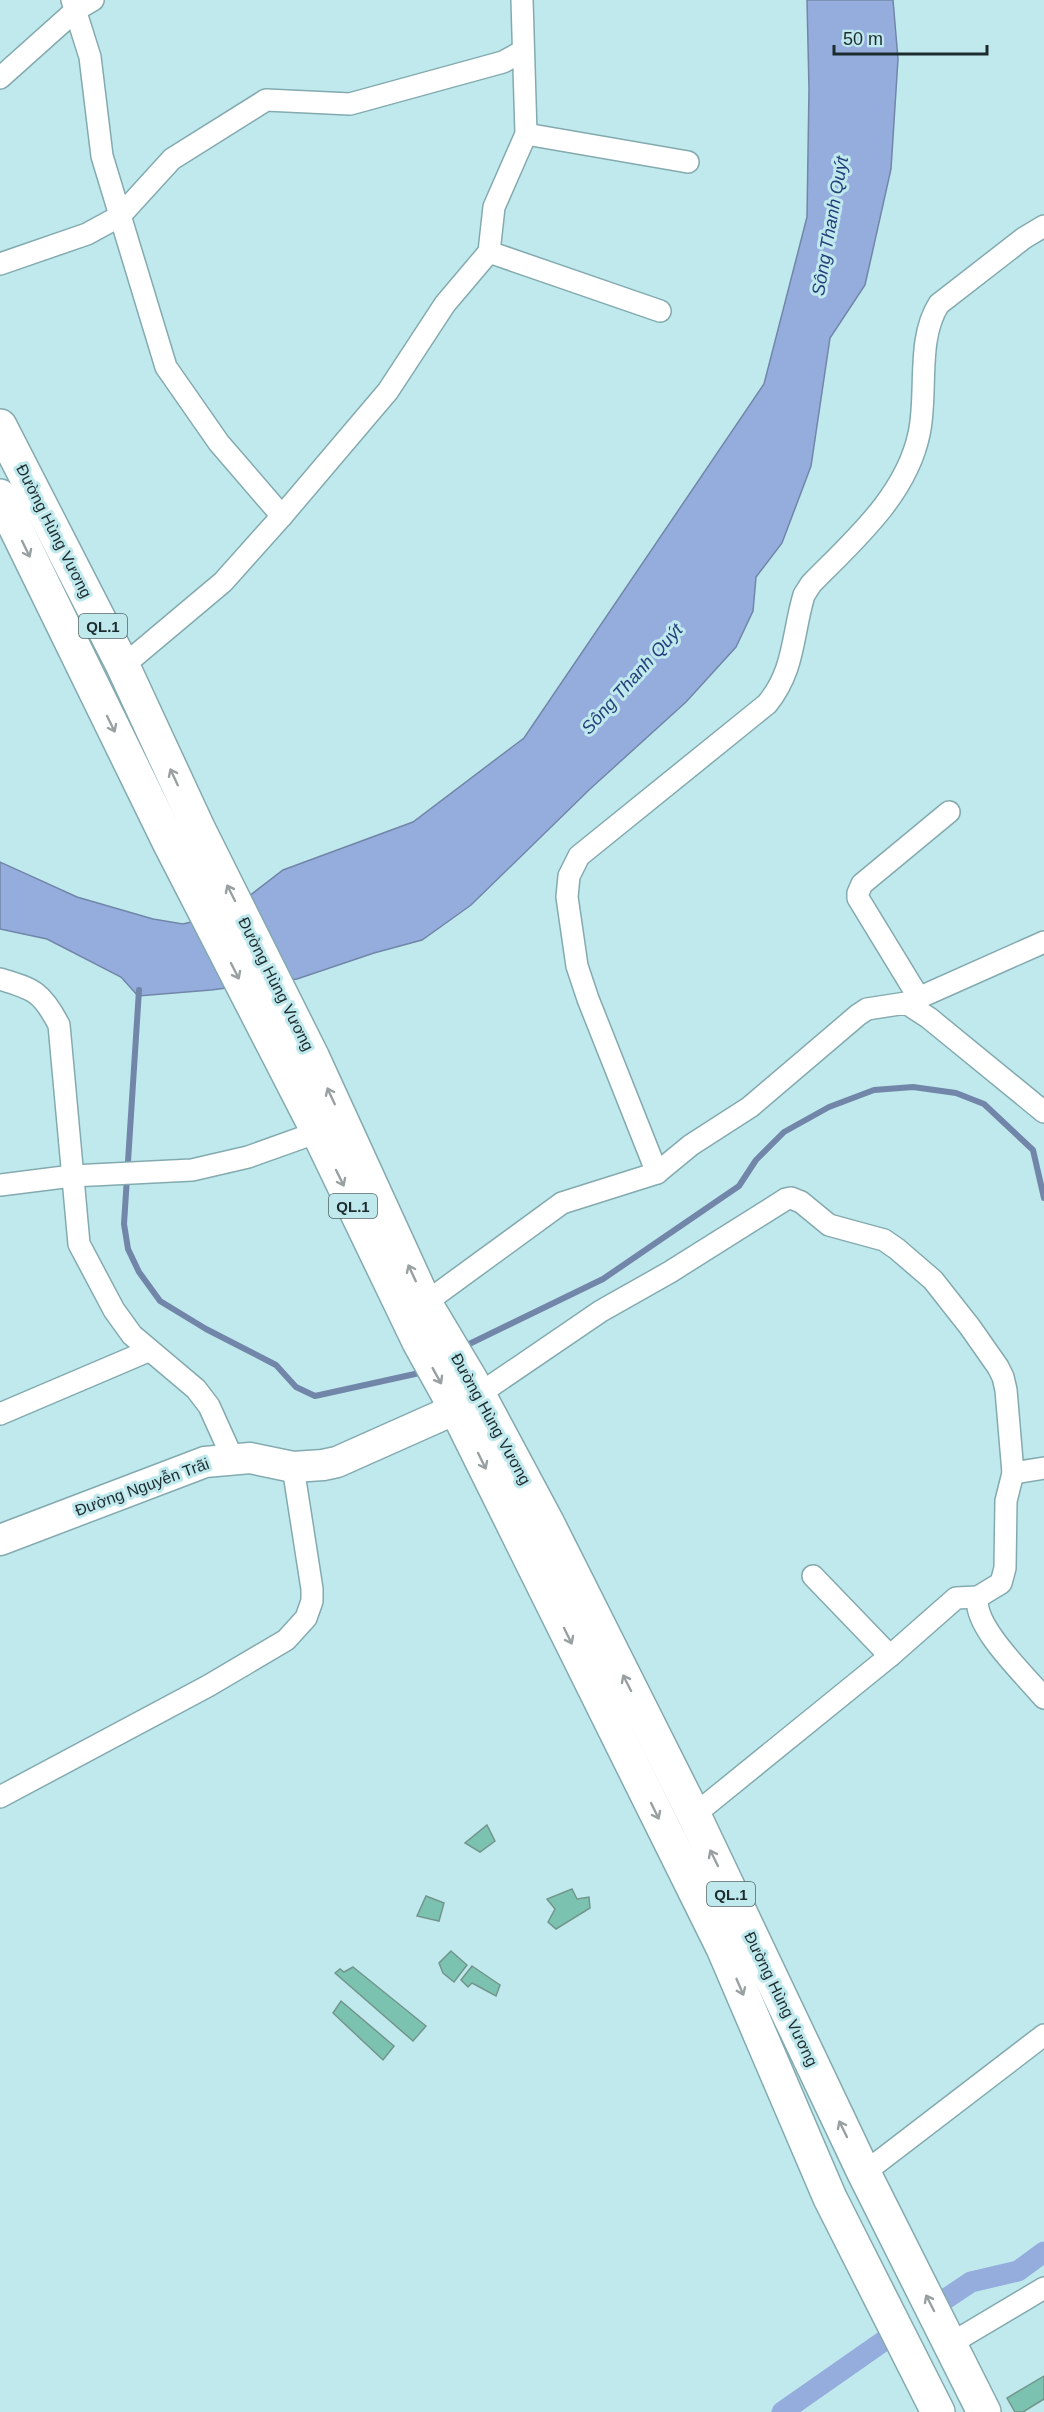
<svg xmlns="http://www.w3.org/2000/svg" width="1044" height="2412" font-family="Arial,sans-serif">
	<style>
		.water { fill: #95addd; stroke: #7186a8; stroke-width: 1.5 }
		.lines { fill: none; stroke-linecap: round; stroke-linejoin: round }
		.stream { stroke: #7186a8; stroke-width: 6 }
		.canal { stroke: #95addd; stroke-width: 21 }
		.building { fill: #7cc2b0; stroke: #72968c; stroke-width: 1.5 }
		.street-casing { stroke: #83aaaf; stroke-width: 24 }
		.secondary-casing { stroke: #83aaaf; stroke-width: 33 }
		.highway-casing { stroke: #83aaaf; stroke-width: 36 }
		.street { stroke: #fff; stroke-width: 21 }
		.secondary { stroke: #fff; stroke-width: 30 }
		.highway { stroke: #fff; stroke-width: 33 }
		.oneway { stroke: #99a0a1 }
		.labels { text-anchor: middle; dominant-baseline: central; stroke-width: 6; stroke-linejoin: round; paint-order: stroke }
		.shield { fill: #c0e9ee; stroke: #4d6568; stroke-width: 1.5 }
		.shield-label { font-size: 15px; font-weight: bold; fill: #1c2c2e }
		.street-label { font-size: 16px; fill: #1c2c2e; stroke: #c0e9ee }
		.water-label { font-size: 18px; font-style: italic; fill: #243e79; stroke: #c0e9ee }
	</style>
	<rect width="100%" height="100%" fill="#c0e9ee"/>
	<!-- water -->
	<path class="water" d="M807,0h86l5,59 -7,110 -26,116 -35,53 -19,128 -29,77 -26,34 -3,34 -17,36 -50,55 -96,87 -119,116 -49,35 -48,13 -77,26 -86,11 -73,6 -17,-19 -74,-38 -47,-10v-67l77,35 76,22 30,5 44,-11 56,-43 130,-48 111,-84 240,-354 43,-167 2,-128z"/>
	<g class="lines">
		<!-- stream -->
		<g class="stream">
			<path d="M139,990l-15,234 4,25 11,23 21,29 46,28 70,36 20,22 19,9 109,-24"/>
			<path d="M463,1347l140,-68 136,-93 17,-26 28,-28 45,-25 45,-17 39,-3 43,6 28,11 49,46 11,48"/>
		</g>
		<!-- canal -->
		<g class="canal">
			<path d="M938,2304l33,-22 47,-11 26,-19"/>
			<path d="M782,2412l106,-74"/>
		</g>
	</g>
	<!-- building -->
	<g class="building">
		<path d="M487,1825l8,16 -15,11 -15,-9z"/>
		<path d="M572,1889l5,10 12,-2 1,11 -34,21 -8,-7 7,-13 -8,-10z"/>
		<path d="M426,1896l18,7 -5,18 -22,-5z"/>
		<path d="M451,1951l16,14 -13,17 -11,-9 -4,-10z"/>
		<path d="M472,1966l28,19 -4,11 -24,-13 -4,4 -7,-7z"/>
		<path d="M353,1967l73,59 -13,15 -78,-68 5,-4 4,3z"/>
		<path d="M341,2001l53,45 -11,14 -50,-47z"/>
		<path d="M1044,2376v23l-21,13h-8l-8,-14z"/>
	</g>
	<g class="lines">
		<defs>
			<g id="street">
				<path d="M72,0l18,57 12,99 64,211 53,76 63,73"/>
				<path d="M0,78l76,-68 17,-10"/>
				<path d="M526,134l162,28"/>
				<path d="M489,252l171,59"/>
				<path d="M0,264l87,-30 33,-18 52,-57 94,-59 84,4 153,-42 20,-11"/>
				<path d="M123,666l100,-84 59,-66 106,-125 57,-87 44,-52 5,-45 32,-73 -4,-134"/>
				<path d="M0,979c34,10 42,13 59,46l20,219 35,66 18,25 64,54 13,17 24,53"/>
				<path d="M919,998l-61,-100v-5l4,-9 87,-72"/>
				<path d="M907,1003l137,-61"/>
				<path d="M657,1173l-69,-174 -11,-33 -10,-69 2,-21 10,-20 188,-152c28,-34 25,-69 37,-109l7,-11c42,-43 95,-88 108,-150 9,-40 -3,-95 20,-130l85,-66 20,-12"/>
				<path d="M0,1185l72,-9 120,-6 56,-13 70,-25"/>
				<path d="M425,1303l137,-100 95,-30 34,-28 59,-38 108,-92 9,-6 39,-6 23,15 115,94"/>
				<path d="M469,1401l132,-90 69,-39 116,-73 5,-1 10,4 28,23 55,15 13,9 36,31 37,47 28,40 5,10 3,13 7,83 -7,28 -1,67 -4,15 -23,14c-7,28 49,80 66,101"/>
				<path d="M0,1414l148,-63"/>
				<path d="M1013,1473l31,-5"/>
				<path d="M813,1576l77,80"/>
				<path d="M0,1797l208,-111 78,-46 20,-22 6,-17v-12l-19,-122"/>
				<path d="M694,1815l196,-159 66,-58 22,-1"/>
				<path d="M864,2173l180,-138"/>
				<path d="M950,2344l94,-56"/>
			</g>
			<path id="secondary" d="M0,1540l205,-78 45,-4 43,9 30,-2 14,-3 119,-53"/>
			<g id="highway">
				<path d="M0,426l123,240 76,164 114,228 112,245 46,77 76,142 147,293 170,358 120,239"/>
				<path d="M0,496l170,348 148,288 101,210 37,67 267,539 107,250 108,214"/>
			</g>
		</defs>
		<!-- street casing -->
		<use href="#street" class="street-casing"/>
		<!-- secondary casing -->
		<use href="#secondary" class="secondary-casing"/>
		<!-- highway casing -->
		<use href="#highway" class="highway-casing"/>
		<!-- street -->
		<use href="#street" class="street"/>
		<!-- secondary -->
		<use href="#secondary" class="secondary"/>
		<!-- highway -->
		<use href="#highway" class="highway"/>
	</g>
	<!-- one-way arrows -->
	<defs><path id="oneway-shaft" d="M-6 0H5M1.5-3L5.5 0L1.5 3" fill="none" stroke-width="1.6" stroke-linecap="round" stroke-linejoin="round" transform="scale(1.5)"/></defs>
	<g class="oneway">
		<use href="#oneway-shaft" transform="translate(26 549) rotate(64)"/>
		<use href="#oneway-shaft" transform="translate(111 724) rotate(64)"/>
		<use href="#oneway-shaft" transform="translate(174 777) rotate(-115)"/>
		<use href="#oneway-shaft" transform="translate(231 893) rotate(-117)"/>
		<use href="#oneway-shaft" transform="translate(235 971) rotate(63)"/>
		<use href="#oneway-shaft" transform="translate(331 1096) rotate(-115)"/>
		<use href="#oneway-shaft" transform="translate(340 1178) rotate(64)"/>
		<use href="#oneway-shaft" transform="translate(412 1273) rotate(-115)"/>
		<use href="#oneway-shaft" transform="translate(437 1376) rotate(61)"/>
		<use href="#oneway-shaft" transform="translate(482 1461) rotate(64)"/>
		<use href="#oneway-shaft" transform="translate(568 1636) rotate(64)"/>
		<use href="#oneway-shaft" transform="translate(627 1683) rotate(-117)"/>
		<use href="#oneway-shaft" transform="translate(655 1811) rotate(64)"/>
		<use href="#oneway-shaft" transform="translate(714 1858) rotate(-116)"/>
		<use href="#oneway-shaft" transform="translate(740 1987) rotate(67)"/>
		<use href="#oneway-shaft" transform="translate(843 2129) rotate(-116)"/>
		<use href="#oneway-shaft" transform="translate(930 2303) rotate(-117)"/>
	</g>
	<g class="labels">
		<!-- shield labels -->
		<g class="shield">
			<rect x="79" y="614" width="48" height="24" rx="4.5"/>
			<rect x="329" y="1194" width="48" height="24" rx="4.5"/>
			<rect x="707" y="1882" width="48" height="24" rx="4.5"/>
		</g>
		<g class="shield-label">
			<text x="103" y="626">QL.1</text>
			<text x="353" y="1206">QL.1</text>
			<text x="731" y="1894">QL.1</text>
		</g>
		<!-- street labels -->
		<g class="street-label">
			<text transform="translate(54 531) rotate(63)">Đường Hùng Vương</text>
			<text transform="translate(276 984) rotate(63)">Đường Hùng Vương</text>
			<text transform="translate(491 1419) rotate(61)">Đường Hùng Vương</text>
			<text transform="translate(142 1487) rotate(-20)">Đường Nguyễn Trãi</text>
			<text transform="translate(781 1999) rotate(64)">Đường Hùng Vương</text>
		</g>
		<!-- water labels -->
		<g class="water-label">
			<text transform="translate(830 226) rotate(-80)">Sông Thanh Quýt</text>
			<text transform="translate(632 679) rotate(-48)">Sông Thanh Quýt</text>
		</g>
	</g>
	<!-- scale -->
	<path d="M834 45v9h153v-9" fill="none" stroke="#1c2c2e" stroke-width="3"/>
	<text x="843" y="45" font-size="18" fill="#1c2c2e" stroke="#c0e9ee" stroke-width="4.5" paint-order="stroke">50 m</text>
</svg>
